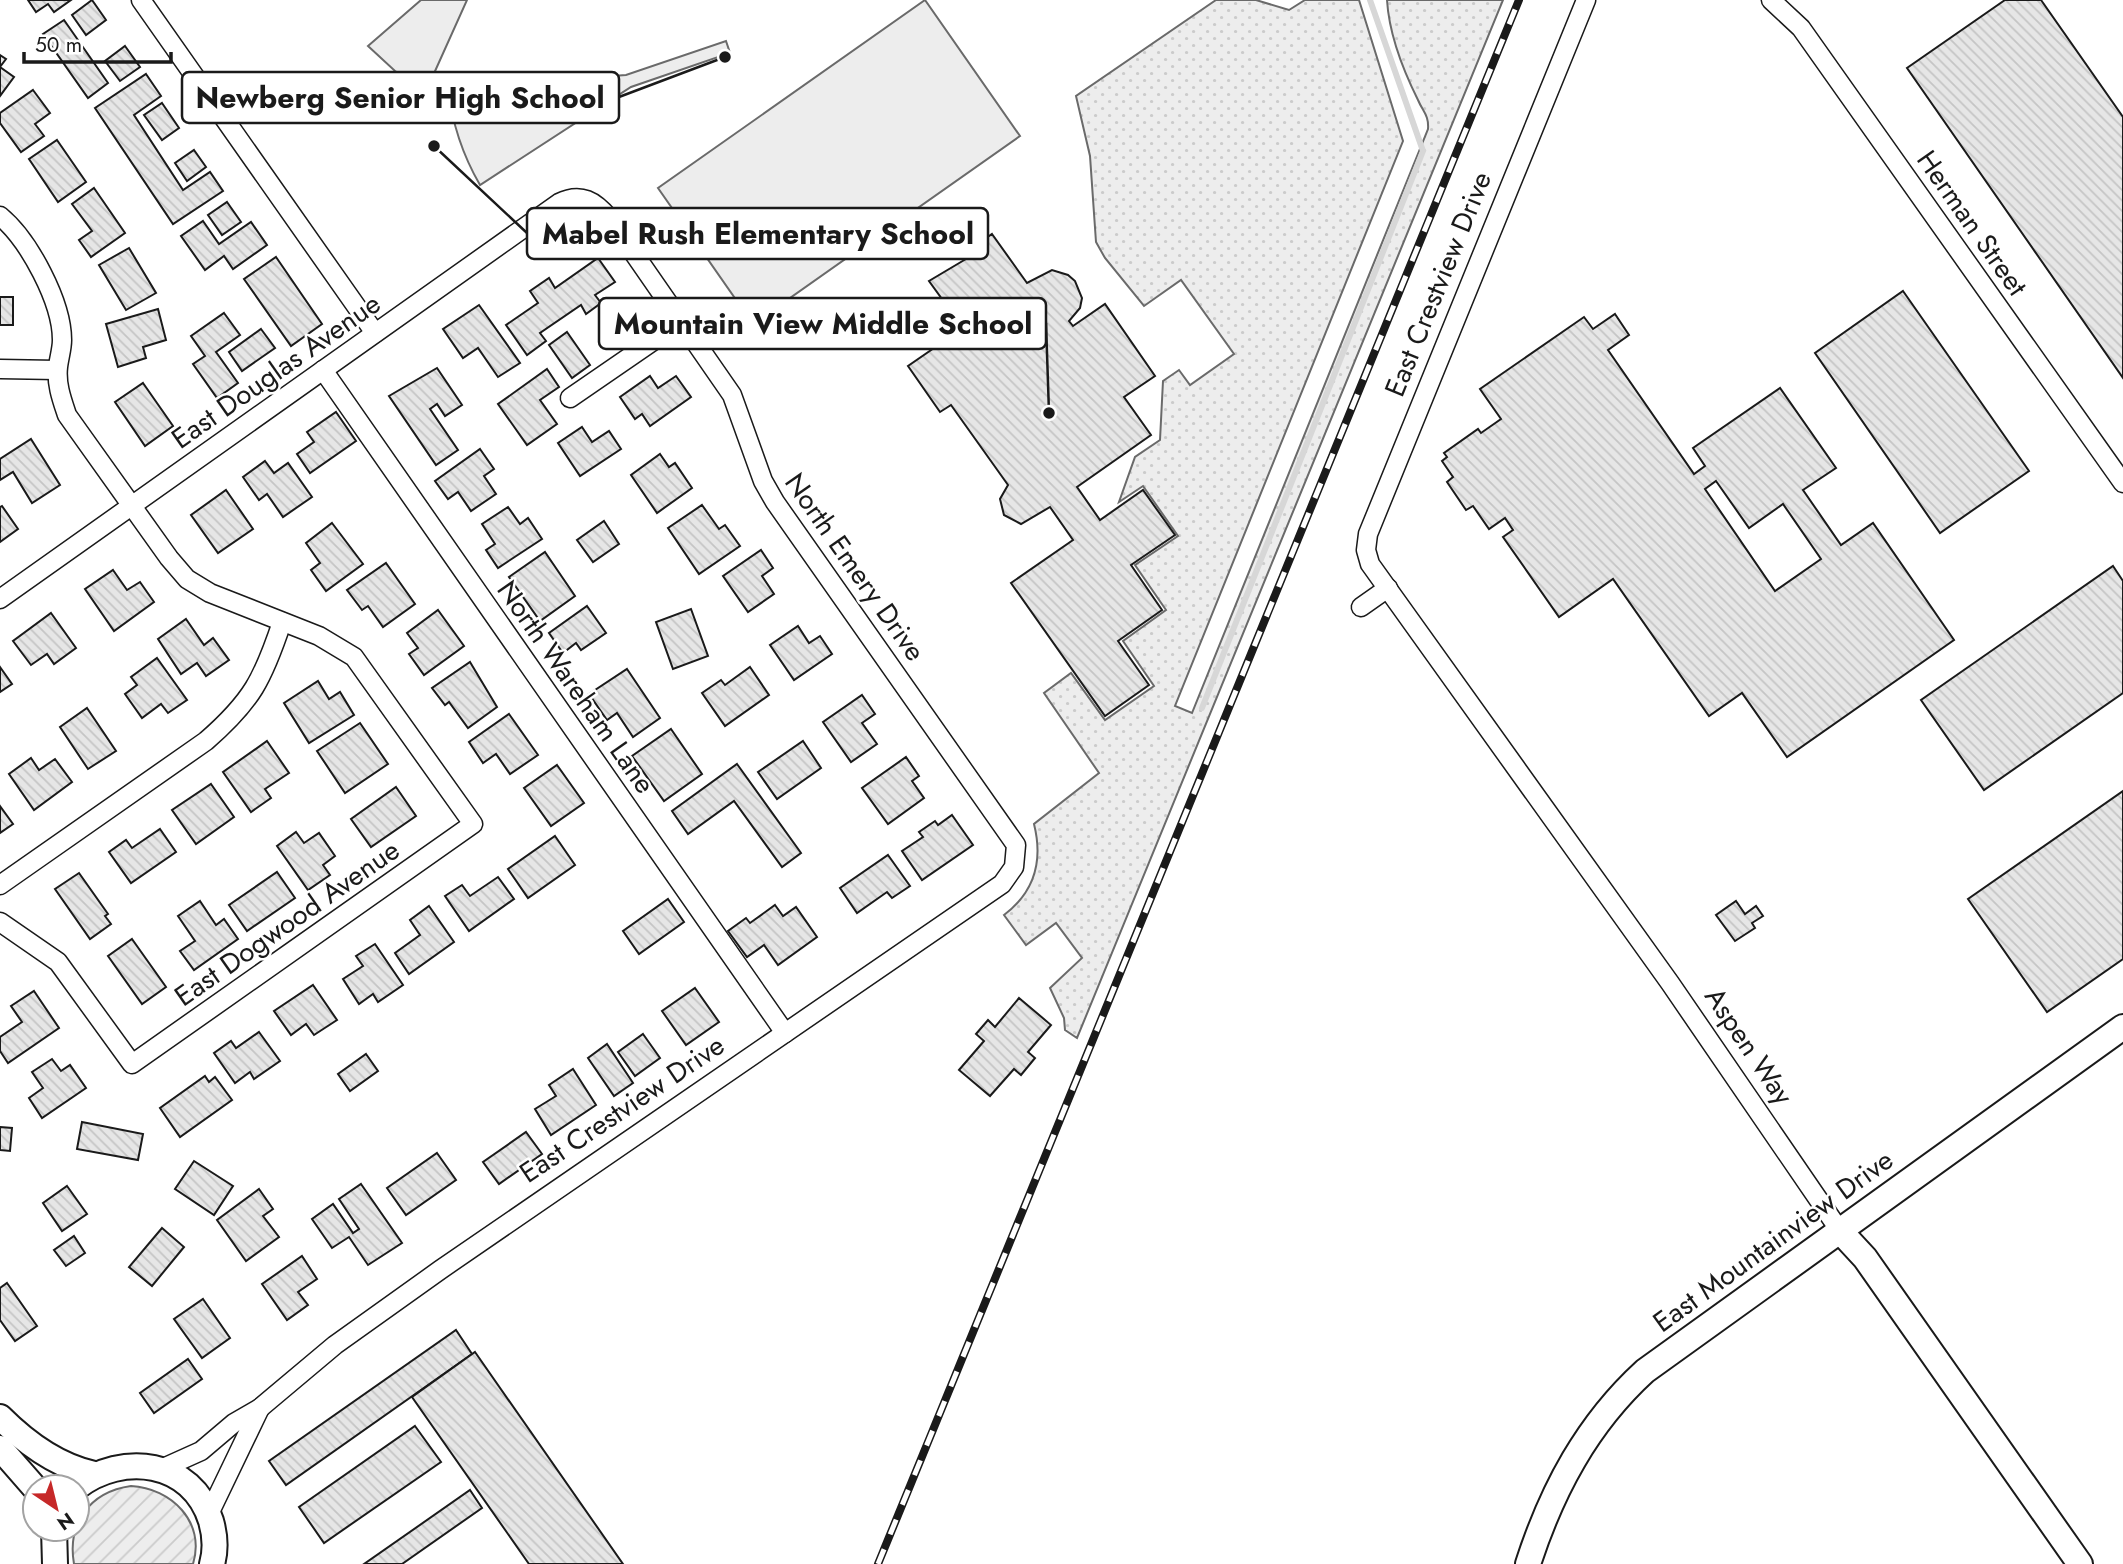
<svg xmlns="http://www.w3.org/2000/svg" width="2123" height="1564" font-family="Jost,sans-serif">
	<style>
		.grass { fill: url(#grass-dots); stroke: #6a6a6a; stroke-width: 2 }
		.garden { fill: url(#garden-furrows); stroke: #6a6a6a; stroke-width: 2 }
		.pitch { fill: #ededed; stroke: #6a6a6a; stroke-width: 2 }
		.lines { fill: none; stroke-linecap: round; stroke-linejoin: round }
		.stream { stroke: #d7d7d7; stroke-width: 6 }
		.building { fill: url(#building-back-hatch); stroke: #1a1a1a; stroke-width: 2; fill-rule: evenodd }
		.street-casing { stroke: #1a1a1a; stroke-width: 21 }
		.secondary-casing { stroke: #1a1a1a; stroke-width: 28 }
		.street { stroke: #fff; stroke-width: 18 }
		.secondary { stroke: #fff; stroke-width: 24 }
		.rail-casing { stroke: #1a1a1a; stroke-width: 8 }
		.rail { stroke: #fff; stroke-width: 5; stroke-dasharray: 16; stroke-linecap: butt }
		.labels { text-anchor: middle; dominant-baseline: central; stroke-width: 5; stroke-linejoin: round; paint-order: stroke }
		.street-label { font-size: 28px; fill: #1a1a1a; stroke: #fff }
		.leader { fill: none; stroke: #1a1a1a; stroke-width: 2.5 }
		.callout-dot { fill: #1a1a1a; stroke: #fff; stroke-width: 2.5 }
		.callout { fill: #fff; stroke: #1a1a1a; stroke-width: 2.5 }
		.callout-label { font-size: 30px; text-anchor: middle; font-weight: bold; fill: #1a1a1a }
	</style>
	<defs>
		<pattern id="grass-dots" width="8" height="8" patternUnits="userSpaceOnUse" patternTransform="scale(1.75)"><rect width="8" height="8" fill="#ededed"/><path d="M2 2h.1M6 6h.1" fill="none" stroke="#cbcbcb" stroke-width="1.8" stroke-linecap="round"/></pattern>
		<pattern id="garden-furrows" width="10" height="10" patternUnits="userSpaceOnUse" patternTransform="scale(1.75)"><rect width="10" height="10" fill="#ededed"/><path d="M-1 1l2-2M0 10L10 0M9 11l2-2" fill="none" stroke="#cbcbcb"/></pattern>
		<pattern id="building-back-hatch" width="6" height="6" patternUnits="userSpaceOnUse" patternTransform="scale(1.75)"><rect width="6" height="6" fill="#e6e6e6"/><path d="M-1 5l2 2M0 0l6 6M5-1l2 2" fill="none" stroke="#c5c5c5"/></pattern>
	</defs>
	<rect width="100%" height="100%" fill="#fff"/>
	<!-- grass -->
	<path class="grass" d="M1216,0h40l33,10 16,-10h54l44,141 -228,565 17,7 236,-584c1,-14 -5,-17 -10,-29 -15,-30 -29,-67 -31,-100h116l-426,1038 -12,-8 -1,-12 -14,-30 32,-30 -26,-35 -30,22 -22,-30c32,-24 39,-55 30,-91l65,-51 -55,-80 27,-20 34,47 49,-34 -31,-45 43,-31 -31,-45 43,-29 -35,-50 -24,16 16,-45 25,-17 3,-59 16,-11 11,15 44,-31 -53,-74 -37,26 -39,-48 -9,-16 -6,-86 -14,-60z"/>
	<!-- garden -->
	<path class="garden" d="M131,1486c40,2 75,36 62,78h-119c-7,-40 15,-72 57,-78z"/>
	<!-- pitch -->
	<g class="pitch">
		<path d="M421,0h46l-40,89 -32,-18 -27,-25z"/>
		<path d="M925,0l95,136 -267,188 -95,-136z"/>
		<path d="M726,41l4,12 -99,34 -151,98c-18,-31 -28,-62 -32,-97l178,-13z"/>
	</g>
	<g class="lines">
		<!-- stream -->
		<path class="stream" d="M1202,708l221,-557 -53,-151"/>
	</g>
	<!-- building -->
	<g class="building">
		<path d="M28,0h43l-17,12 -6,-8 -12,8z"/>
		<path d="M92,0l14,20 -20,15 -14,-20z"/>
		<path d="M2005,0h36l82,117v261l-216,-310z"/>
		<path d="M64,20l44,63 -20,15 -45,-64z"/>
		<path d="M125,46l15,21 -20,14 -15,-20z"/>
		<path d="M0,55l6,4 -6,8 14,10 -14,19z"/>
		<path d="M146,74l15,22 -27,19 49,75 27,-18 13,19 -50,33 -78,-116z"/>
		<path d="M33,90l17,23 -15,11 9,12 -23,16 -21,-29v-10z"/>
		<path d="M162,103l17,25 -17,12 -18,-25z"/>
		<path d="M57,140l29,42 -28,20 -29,-43z"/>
		<path d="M194,150l12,17 -19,14 -12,-18z"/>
		<path d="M94,188l31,45 -34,24 -12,-17 13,-9 -20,-27z"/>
		<path d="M227,202l14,20 -19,13 -14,-20z"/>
		<path d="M203,221l16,23 32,-22 16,23 -34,24 -9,-13 -19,14 -24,-34z"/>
		<path d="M992,234l35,49 25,-13 16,5 7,6 7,17 -2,10 -11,13 4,5 32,-22 50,72 -31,21 27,38 -74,52 23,33 43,-30 32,45 -44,30 31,45 -44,31 31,44 -44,31 -94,-133 62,-43 -23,-33 -29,17 -17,-9 -4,-16 8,-14 -57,-80 -11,7 -32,-46 55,-38 -34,-47 42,-25 -3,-5z"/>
		<path d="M129,248l27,45 -30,17 -27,-45z"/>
		<path d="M276,257l46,67 -31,22 -47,-67z"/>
		<path d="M598,258l17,24 -20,13 6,8 -15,11 -5,-9 -41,28 6,8 -19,14 -21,-30 32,-22 -8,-12 19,-13 6,10z"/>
		<path d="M1903,291l126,180 -89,62 -125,-180z"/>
		<rect x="0" y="297" width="13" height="28"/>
		<path d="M479,305l41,58 -22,14 -20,-29 -15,10 -20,-29z"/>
		<path d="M158,309l8,31 -23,7 3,11 -28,9 -12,-43z"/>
		<path d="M224,313l16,22 -24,17 22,31 -21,15 -24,-34 12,-8 -14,-20z"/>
		<path d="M1615,314l14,21 -21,15 86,124 11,-8 -12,-18 87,-60 56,80 -33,22 38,55 32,-22 81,117 -167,117 -45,-64 -33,23 -96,-137 -54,38 -56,-80 10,-7 -8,-12 -16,11 -16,-23 -7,4 -19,-28 6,-5 -11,-16 5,-4 -3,-4 34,-24 3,4 20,-14 -21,-30 104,-72 9,12zM1716,481l33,47 34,-24 38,55 -46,32 -70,-102z"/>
		<path d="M261,329l14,19 -33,23 -13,-19z"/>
		<path d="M567,332l23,33 -18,13 -23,-33z"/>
		<path d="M437,368l25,37 -17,11 -8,-12 -7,5 28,41 -22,15 -47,-69z"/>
		<path d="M547,369l12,18 -19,13 17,24 -30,21 -29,-41z"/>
		<path d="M650,376l8,12 18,-12 15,21 -41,29 -8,-12 -7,5 -15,-22z"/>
		<path d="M143,383l30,43 -28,20 -30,-44z"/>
		<path d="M336,412l20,29 -46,32 -13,-19 17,-12 -7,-10z"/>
		<path d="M582,427l10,15 17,-11 12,18 -41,27 -22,-33z"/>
		<path d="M31,439l29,46 -28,18 -19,-31 -13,8v-21z"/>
		<path d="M480,449l14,20 -10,7 12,18 -25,17 -13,-19 -10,7 -13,-18z"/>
		<path d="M660,454l9,13 6,-4 17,25 -35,25 -26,-38z"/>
		<path d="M265,461l9,12 14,-10 24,34 -29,20 -16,-23 -8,6 -16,-23z"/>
		<path d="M226,490l27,39 -35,24 -27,-38z"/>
		<path d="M702,505l17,24 6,-4 15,21 -41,28 -31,-46z"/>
		<path d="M2,506l16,23 -18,13v-35z"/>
		<path d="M508,507l12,17 8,-6 14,21 -44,29 -12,-18 9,-6 -13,-20z"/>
		<path d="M604,521l15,23 -26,18 -16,-22z"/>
		<path d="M332,523l31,41 -37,27 -15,-21 9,-7 -14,-20z"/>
		<path d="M761,550l12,18 -11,8 12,18 -26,18 -25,-36z"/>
		<path d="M545,552l30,44 -35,25 -31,-44z"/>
		<path d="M386,563l29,41 -32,23 -15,-21 -6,4 -15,-20z"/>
		<path d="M2113,566l10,15v112l-139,97 -63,-90z"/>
		<path d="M113,570l14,20 13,-8 14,20 -40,29 -29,-42z"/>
		<path d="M587,606l19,27 -25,17 -5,-7 -13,10 -14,-20z"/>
		<path d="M691,609l17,47 -35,13 -17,-47z"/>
		<path d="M438,610l26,36 -40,29 -15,-21 9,-6 -11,-15z"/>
		<path d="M51,613l25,35 -22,16 -7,-10 -16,11 -18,-24z"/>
		<path d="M186,619l18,26 9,-7 16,22 -23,16 -9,-13 -16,11 -23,-35z"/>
		<path d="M798,626l11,17 11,-7 12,18 -38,26 -24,-35z"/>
		<path d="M157,658l30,42 -19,13 -7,-9 -19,14 -17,-24 12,-9 -6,-8z"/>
		<path d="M470,662l27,45 -29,21 -19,-26 -4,3 -13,-17z"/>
		<path d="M0,667l12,17 -12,8z"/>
		<path d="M750,667l19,28 -44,31 -23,-33 19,-13 4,5z"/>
		<path d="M627,669l33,49 -27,19 -16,-24 -10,7 -18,-26z"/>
		<path d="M318,681l11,18 11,-7 14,23 -45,28 -25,-40z"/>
		<path d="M862,695l13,19 -13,9 15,21 -26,18 -28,-40z"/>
		<path d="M87,708l29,43 -28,18 -28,-42z"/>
		<path d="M509,714l29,41 -28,19 -14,-20 -13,9 -14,-21z"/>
		<path d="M360,723l28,41 -43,29 -28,-42z"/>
		<path d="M671,729l31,45 -38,27 -32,-45z"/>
		<path d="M267,741l22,32 -24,16 6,9 -20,14 -28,-40z"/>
		<path d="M803,741l18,27 -44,31 -19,-27z"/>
		<path d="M906,757l13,19 -7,5 12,17 -36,26 -26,-36z"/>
		<path d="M31,758l8,12 16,-11 17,23 -38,28 -25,-36z"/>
		<path d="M737,764l64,89 -19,14 -48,-66 -46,33 -16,-23z"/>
		<path d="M557,765l27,38 -33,23 -27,-38z"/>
		<path d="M211,784l23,33 -38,27 -24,-34z"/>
		<path d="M396,787l20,29 -45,31 -20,-28z"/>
		<path d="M2123,791v168l-76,53 -79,-113z"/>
		<path d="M0,806l13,18 -13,9z"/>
		<path d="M952,815l21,30 -51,35 -20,-29 21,-14 -4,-5 16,-11 3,4z"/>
		<path d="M160,829l16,23 -45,31 -22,-31 17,-12 6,8z"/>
		<path d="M296,832l8,11 15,-10 16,23 -12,9 7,10 -22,15 -31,-44z"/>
		<path d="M555,836l20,29 -47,33 -20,-29z"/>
		<path d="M888,855l22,31 -18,12 -5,-6 -30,21 -17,-25z"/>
		<path d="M277,872l18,26 -48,33 -18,-26z"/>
		<path d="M79,873l29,41 -3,2 6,8 -21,15 -35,-50z"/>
		<path d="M498,877l16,22 -45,32 -24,-35 17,-11 8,11z"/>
		<path d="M668,899l16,23 -45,32 -16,-23z"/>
		<path d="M200,901l16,24 8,-6 14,20 -44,31 -14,-19 15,-10 -17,-25z"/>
		<path d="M1736,901l9,13 11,-8 7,10 -11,7 3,5 -20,13 -19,-26z"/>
		<path d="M775,905l8,11 13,-9 21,30 -39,28 -14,-20 -17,12 -19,-26 18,-13 4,5z"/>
		<path d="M429,906l25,36 -45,32 -14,-21 25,-18 -10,-15z"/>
		<path d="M132,939l34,48 -24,17 -34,-48z"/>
		<path d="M375,944l28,41 -25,17 -5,-8 -14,10 -16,-25 20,-13 -7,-10z"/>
		<path d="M313,985l24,35 -23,15 -8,-11 -15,11 -17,-24z"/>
		<path d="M695,988l24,34 -33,23 -24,-34z"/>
		<path d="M34,991l25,37 -51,35 -8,-12v-14l22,-15 -11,-16z"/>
		<path d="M1019,998l32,27 -23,27 7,6 -14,17 -7,-6 -24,27 -31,-26 25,-29 -8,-7 12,-14 7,7z"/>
		<path d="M259,1032l21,29 -26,18 -4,-7 -15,11 -21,-30 17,-12 5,7z"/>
		<path d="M643,1034l17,24 -25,18 -17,-24z"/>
		<path d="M607,1044l26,39 -19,13 -26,-38z"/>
		<path d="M366,1054l12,17 -28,20 -12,-17z"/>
		<path d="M52,1059l9,12 9,-6 16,23 -44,30 -13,-20 14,-10 -11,-16z"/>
		<path d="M573,1069l23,36 -45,30 -16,-26 21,-13 -7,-11z"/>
		<path d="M205,1076l4,6 6,-5 17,23 -52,37 -20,-29z"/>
		<path d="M82,1122l61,12 -5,26 -61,-11z"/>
		<path d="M0,1127l12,1 -2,23 -10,-1z"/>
		<path d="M526,1132l16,22 -43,30 -16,-22z"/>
		<path d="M437,1153l19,27 -50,35 -19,-27z"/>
		<path d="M194,1161l39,25 -19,29 -39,-26z"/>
		<path d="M361,1184l41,59 -34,22 -19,-28 -17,11 -20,-29 21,-15 20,29 6,-4 -20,-30z"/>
		<path d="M67,1186l20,28 -25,17 -19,-28z"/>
		<path d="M259,1189l14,20 -10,7 16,21 -33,24 -29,-41z"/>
		<path d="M162,1228l22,19 -32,39 -23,-19z"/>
		<path d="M74,1236l11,17 -19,13 -12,-16z"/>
		<path d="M302,1256l15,23 -19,13 10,13 -21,15 -25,-36z"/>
		<path d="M7,1283l30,43 -22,15 -15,-21v-32z"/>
		<path d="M203,1299l27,39 -28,20 -28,-39z"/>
		<path d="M456,1330l16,24 -186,131 -17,-24z"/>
		<path d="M475,1352l148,212h-94l-117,-167z"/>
		<path d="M188,1359l14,20 -48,34 -14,-20z"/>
		<path d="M415,1426l26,36 -117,81 -25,-36z"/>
		<path d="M470,1490l12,18 -80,56h-38z"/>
	</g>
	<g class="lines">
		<defs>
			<g id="street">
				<path d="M141,0l234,333"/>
				<path d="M1586,0l-218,534 -2,16 4,14 300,419 170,248"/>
				<path d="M1771,0l30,28 322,455"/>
				<path d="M0,216c29,24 62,86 62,124 0,9 -3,18 -4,27 -2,17 4,33 9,48l102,143 18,21 23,14 109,43 35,21 119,167 -341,240 -74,-102 -58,-40"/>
				<path d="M0,369l57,1"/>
				<path d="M323,370l462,663"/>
				<path d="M570,398l112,-77"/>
				<path d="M0,599l559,-396c22,-11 36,-2 51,16l122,176 31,86 12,21 241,343 -2,22 -12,17 -562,386 -105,75 -75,63 -26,15 -33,28 -40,18"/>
				<path d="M1361,607l27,-19"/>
				<path d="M0,885l206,-144c46,-40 57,-62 76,-119"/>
				<path d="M209,1514l51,-106"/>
			</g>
			<g id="secondary">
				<path d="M1840,1231l25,27 215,306"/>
				<path d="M0,1417c27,27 57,49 94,57"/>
				<path d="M0,1448l35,40"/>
				<path d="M77,1487c45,-35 115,-27 134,34 4,14 5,29 1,43"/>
				<path d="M54,1529l1,35"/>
				<path d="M1528,1564c24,-74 59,-140 117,-193l478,-344"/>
			</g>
		</defs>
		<!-- street casing -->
		<use href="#street" class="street-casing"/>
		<!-- secondary casing -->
		<use href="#secondary" class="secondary-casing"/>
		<!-- street -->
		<use href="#street" class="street"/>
		<!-- secondary -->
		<use href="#secondary" class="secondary"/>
		<defs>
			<path id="rail" d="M878,1564l641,-1564"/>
		</defs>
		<!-- rail casing -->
		<use href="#rail" class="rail-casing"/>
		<!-- rail -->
		<use href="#rail" class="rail"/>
	</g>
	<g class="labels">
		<!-- street labels -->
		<g class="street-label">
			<text transform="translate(1972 223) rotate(55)">Herman Street</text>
			<text transform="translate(1438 284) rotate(-68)">East Crestview Drive</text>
			<text transform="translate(276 371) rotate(-35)">East Douglas Avenue</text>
			<text transform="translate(855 567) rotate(55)">North Emery Drive</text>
			<text transform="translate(576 687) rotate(55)">North Wareham Lane</text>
			<text transform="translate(287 923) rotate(-35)">East Dogwood Avenue</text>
			<text transform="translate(1749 1046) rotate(56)">Aspen Way</text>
			<text transform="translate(622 1109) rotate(-34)">East Crestview Drive</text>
			<text transform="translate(1773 1241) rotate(-36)">East Mountainview Drive</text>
		</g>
	</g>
	<!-- callouts -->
	<path class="leader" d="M725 57L619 97M434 146L527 233M1049 413L1046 323"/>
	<g class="callout-dot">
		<circle cx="725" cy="57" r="7"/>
		<circle cx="434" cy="146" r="7"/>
		<circle cx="1049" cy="413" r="7"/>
	</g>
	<g class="callout">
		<rect x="182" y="72" width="437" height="51" rx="7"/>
		<rect x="527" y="208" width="461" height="51" rx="7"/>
		<rect x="599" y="298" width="447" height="51" rx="7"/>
	</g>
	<g class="callout-label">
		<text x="400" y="108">Newberg Senior High School</text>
		<text x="758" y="244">Mabel Rush Elementary School</text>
		<text x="823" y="334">Mountain View Middle School</text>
	</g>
	<!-- north arrow -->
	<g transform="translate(56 1508) rotate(145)"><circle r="33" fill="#ffffff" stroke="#a3a3a3" stroke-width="2"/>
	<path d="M0-5L12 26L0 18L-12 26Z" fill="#c62828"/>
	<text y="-10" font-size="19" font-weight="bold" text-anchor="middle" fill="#1a1a1a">N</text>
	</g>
	<!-- scale -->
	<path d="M24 52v10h147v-10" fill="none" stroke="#1a1a1a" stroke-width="3.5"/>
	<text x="35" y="52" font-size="21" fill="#1a1a1a" stroke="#ffffff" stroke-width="5" paint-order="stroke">50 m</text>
</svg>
